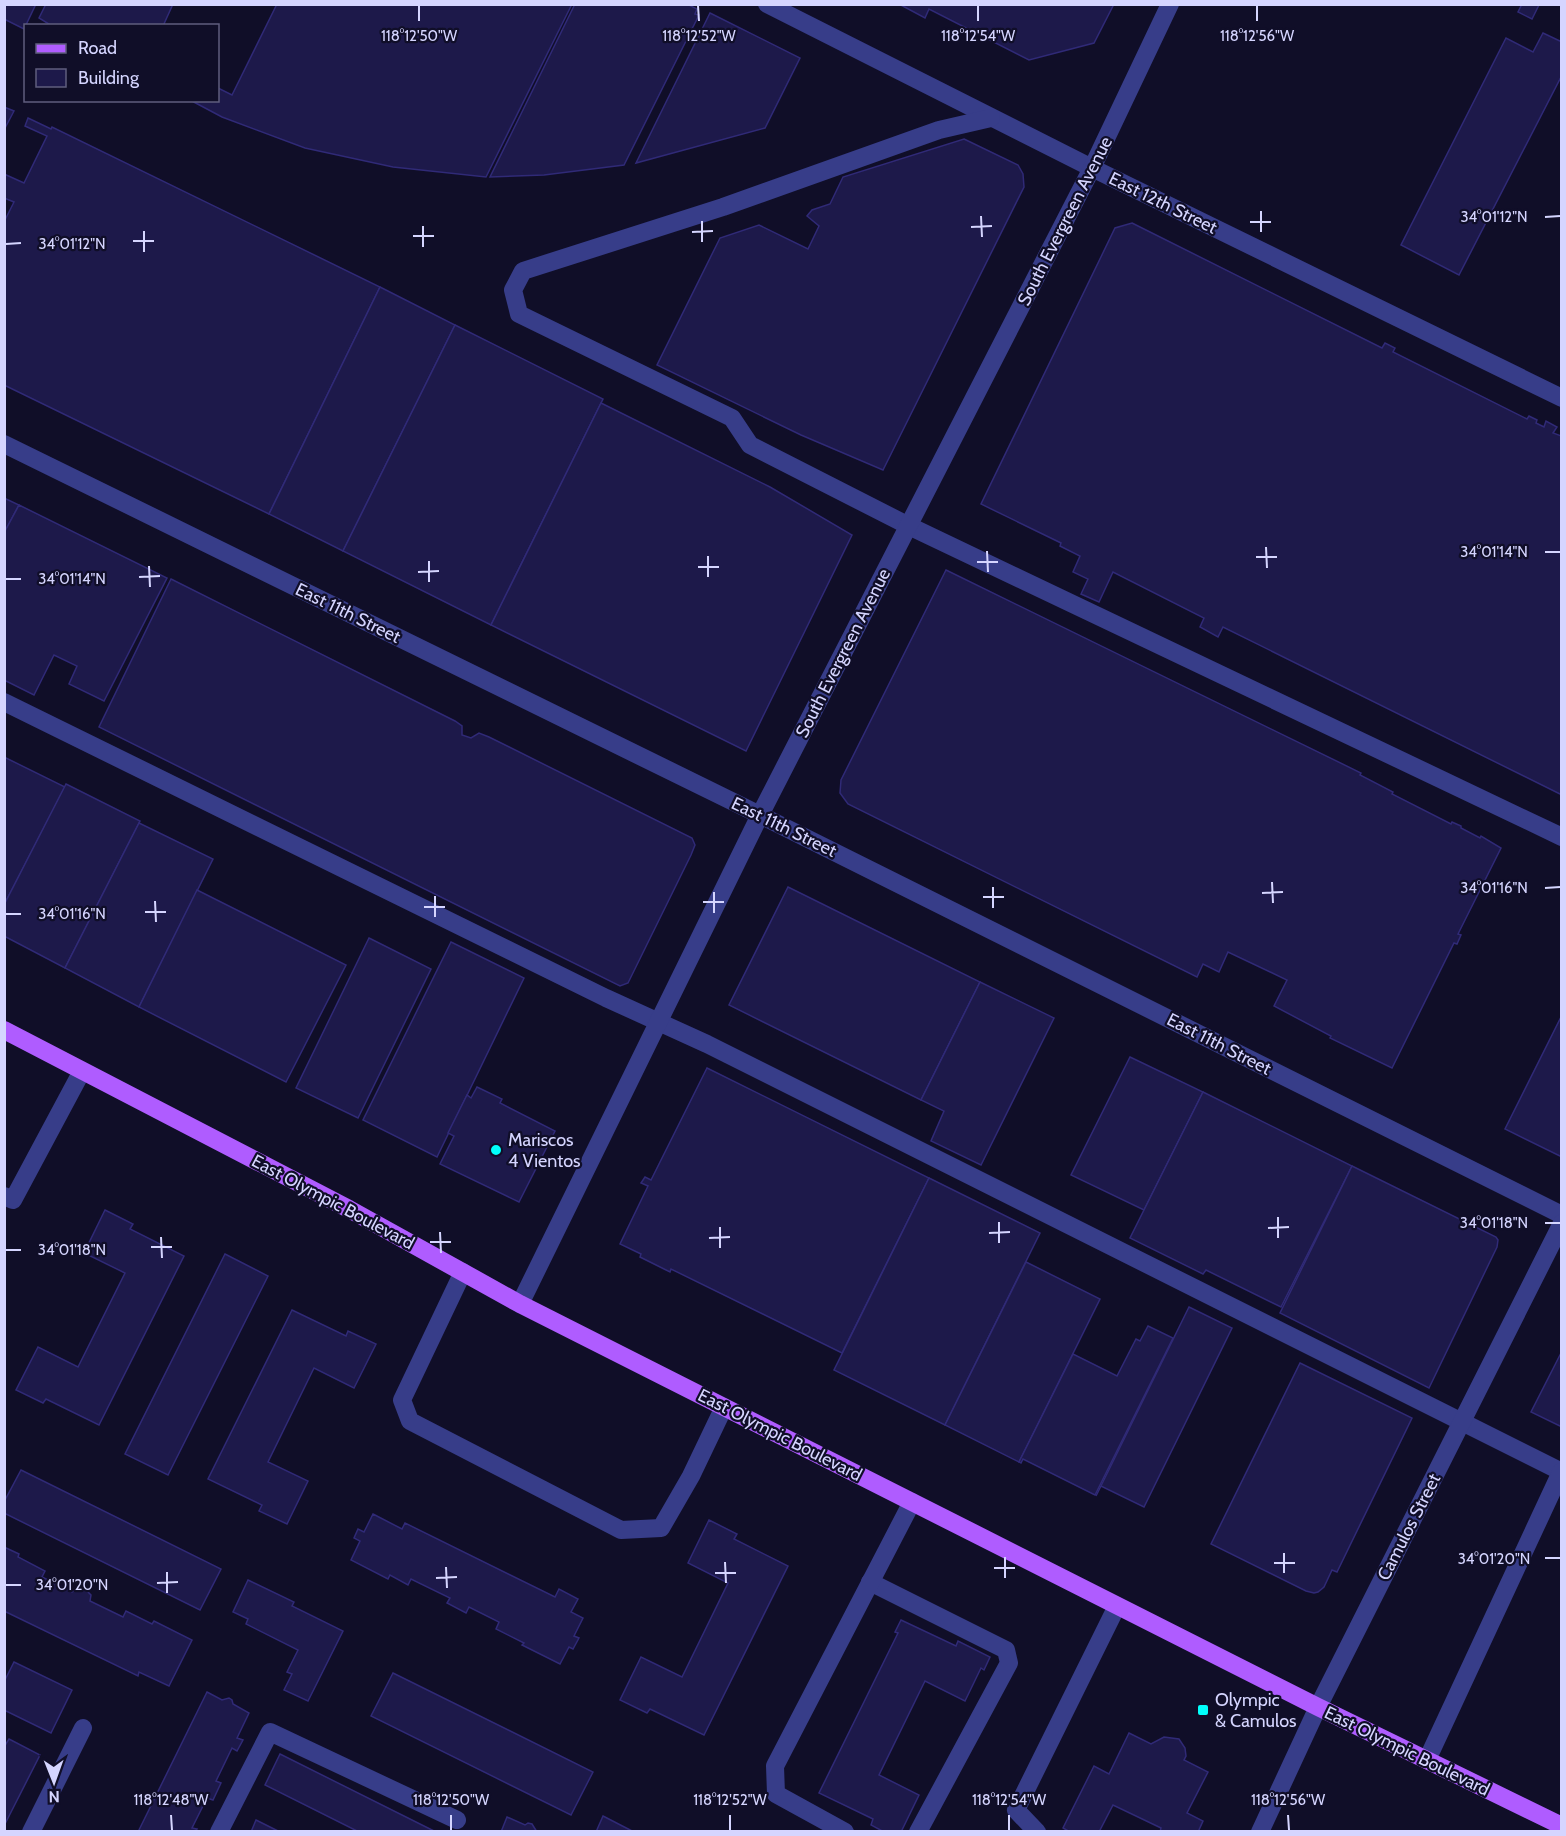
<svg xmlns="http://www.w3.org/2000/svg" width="1566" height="1836" font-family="Cabin,sans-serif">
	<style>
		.building { fill: #1d194a; stroke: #302a77; stroke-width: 1.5 }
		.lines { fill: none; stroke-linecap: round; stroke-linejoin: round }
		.minor { stroke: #373d89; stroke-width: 18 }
		.major { stroke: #af5cff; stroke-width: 18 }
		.ticks { fill: none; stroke: #d5d5ff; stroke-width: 2 }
		.poi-dot { fill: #01fffb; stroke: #100e28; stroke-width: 2 }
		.labels { text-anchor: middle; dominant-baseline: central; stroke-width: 4.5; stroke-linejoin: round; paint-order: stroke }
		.street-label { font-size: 18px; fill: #d5d5ff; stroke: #100e28 }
		.poi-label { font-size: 18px; fill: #d5d5ff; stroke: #100e28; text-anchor: start }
		.ticks-label { font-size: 15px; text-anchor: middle; fill: #d5d5ff; stroke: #100e28; stroke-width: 4.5; stroke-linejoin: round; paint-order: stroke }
	</style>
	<rect width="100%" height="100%" fill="#100e28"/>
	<!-- building -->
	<g class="building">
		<path d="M4,4h32l-12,25 -20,-10z"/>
		<path d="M46,4h127l-10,22h-111l-13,-8z"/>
		<path d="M277,4h295l-86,173 -93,-10 -88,-19 -83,-31 -32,-17h28v-12l14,7z"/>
		<path d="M575,4h112l10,5 -2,5 4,1 -75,150 -80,10 -54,2z"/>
		<path d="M899,4h215l-20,39 -65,17 -100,-51 -4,9z"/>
		<path d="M1522,4l17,1 -7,14 -14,-7z"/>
		<path d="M710,13l90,45 -35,70 -129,35z"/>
		<path d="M1543,33l19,9v33l-103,200 -58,-30 105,-207 27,14z"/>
		<path d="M4,107l10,4 -10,19z"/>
		<path d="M28,118l23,11 1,-2 328,160 -111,227 -265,-129v-163l10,-20 -10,-4v-24l20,9 23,-47 -22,-10z"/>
		<path d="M964,139l54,26 5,9 1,13 -141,283 -82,-35 -144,-70 63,-127 39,-13 49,24 11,-23 -12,-10 5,-6 18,-6 13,-27z"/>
		<path d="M1132,223l250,125 3,-5 10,5 -2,4 134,67 2,-3 8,4 -1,3 8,4 2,-6 11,6 -4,6 8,3 1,-1v360l-339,-168 -5,10 -18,-10 4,-9 -91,-46 -14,30 -18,-8 7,-15 -15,-7 7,-16 -20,-10 1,-3 -80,-39 134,-276z"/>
		<path d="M380,287l75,38 -112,226 -74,-37z"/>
		<path d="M455,325l148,74 -112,226 -148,-74z"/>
		<path d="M601,403l169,84 82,48 -106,216 -255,-126z"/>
		<path d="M4,498l15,7 -15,28z"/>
		<path d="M19,505l148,73 -63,123 -35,-17 8,-18 -23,-11 -20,40 -30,-15v-147z"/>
		<path d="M946,570l415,203 -1,2 33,17 -1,2 59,30 1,-2 9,4v2l19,10 1,-2 20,12 -43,86 3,1 -4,9 -3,-1 -62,125 -62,-30 1,-2 -57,-30 13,-26 -59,-28 -9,20 -16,-8 -6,13 -349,-173 -8,-11 1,-13z"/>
		<path d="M171,579l284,142 7,5v9l9,3 8,-5 10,4 203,101 3,7 -4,10 -63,128 -8,3 -521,-259z"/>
		<path d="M4,757l61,30 -61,118z"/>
		<path d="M66,784l74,37 -75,147 -61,-32v-31z"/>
		<path d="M139,823l74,36 -74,148 -74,-39z"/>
		<path d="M788,887l192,95 -59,118 -192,-95z"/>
		<path d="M197,890l149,75 -60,117 -147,-75z"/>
		<path d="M369,938l62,31 -73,149 -62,-30z"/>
		<path d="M451,942l73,36 -87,179 -74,-37z"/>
		<path d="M980,982l74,36 -73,147 -50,-24 13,-30 -23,-11z"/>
		<path d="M1562,1015v142l-57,-28z"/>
		<path d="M1130,1057l73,35 -59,118 -73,-35z"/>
		<path d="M707,1068l222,110 -87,175 -171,-84 -1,3 -30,-15 1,-3 -21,-10 28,-58 -7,-3 4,-6 6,3z"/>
		<path d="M477,1087l25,12 -2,4 55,28 -36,71 -79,-38 14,-28 -6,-3 19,-38 4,3z"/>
		<path d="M1203,1092l149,74 -71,141 -75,-37 -3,4 -73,-36z"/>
		<path d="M1352,1166l144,71 2,3 -1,7 -68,141 -149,-75z"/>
		<path d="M929,1178l111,55 -95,192 -111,-55z"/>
		<path d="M105,1210l28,14 -3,5 54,27 -85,169 -53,-26 -3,4 -27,-13 22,-43 40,20 47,-94 -41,-20z"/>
		<path d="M225,1254l43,22 -100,199 -43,-21z"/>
		<path d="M1026,1262l74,37 -81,163 -74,-37z"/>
		<path d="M1189,1307l43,21 -88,179 -43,-21 -5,10z"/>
		<path d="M292,1310l54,26 2,-5 28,13 -22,44 -40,-20 -46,94 40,19 -21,43 -28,-13 3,-6 -54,-26z"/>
		<path d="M1148,1326l25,12 -78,157 -72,-36 -2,4 -2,-1 54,-108 44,22 19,-37 4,2z"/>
		<path d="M1562,1351v76l-31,-15z"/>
		<path d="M1300,1363l112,55 -75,154 -5,-2 -8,17 -6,5 -4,1 -8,-2 -95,-47z"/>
		<path d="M21,1470l200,99 -21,41 -196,-97v-11z"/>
		<path d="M373,1514l29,15 3,-6 150,74 4,-8 19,10 -7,13 12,6 -9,18 5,2 -6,11 -4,-2 -9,17 -38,-19 2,-2 -28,-14 3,-7 -30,-15 -3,6 -19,-10 3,-5 -39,-19 -3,6 -18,-10 -2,4 -37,-19 9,-19 -6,-3 4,-9 6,3z"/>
		<path d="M709,1520l28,14 -3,5 54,27 -84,169 -54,-26 -3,4 -27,-13 21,-43 41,20 46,-94 -40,-20z"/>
		<path d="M4,1547l15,7 -1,3 27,14 -3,6 30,15 8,-4 5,1 6,6 -1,6 33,16 3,-6 26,13 2,-3 38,19 -23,46 -30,-14 -1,4 -134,-65z"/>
		<path d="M248,1580l46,22 -2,4 51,25 -35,70 -24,-11 8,-16 -5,-2 11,-22 -52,-26 2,-5 -15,-7z"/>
		<path d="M901,1620l55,26 2,-5 32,16 -6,13 -3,-2 -16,33 -40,-20 -46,94 40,20 -18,37h-17l-13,-7 2,-6 -54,-26 79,-160 -3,-1z"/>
		<path d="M14,1662l58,28 -21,43 -47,-23v-28z"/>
		<path d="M393,1673l200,99 -22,43 -200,-99z"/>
		<path d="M207,1692l15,8 7,-2 3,2 1,4 16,9 -12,25 6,2 -6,11 -5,-3 -16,33 5,2 -8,17 -6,-2 -15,30 5,1 -2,3h-57z"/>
		<path d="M1129,1733l22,11 13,-7 15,2 6,9 1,8 -2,4 24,12 -21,41 16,8 -5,11h-38l1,-4 -48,-23 -14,27h-29l-7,-4 31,-62 15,8z"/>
		<path d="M9,1739l31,16 -35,69 -1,-77z"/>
		<path d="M280,1754l156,78h-77l-94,-47z"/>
		<path d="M603,1816l31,16h-38z"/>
		<path d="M507,1817l18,8 3,-2 4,1 5,8h-36z"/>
		<path d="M256,1820l24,12h-29z"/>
	</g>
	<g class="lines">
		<!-- minor -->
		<g class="minor">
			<path d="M767,4l325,164 470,230"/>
			<path d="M991,118l-52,12 -216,77 -200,64 -10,19 6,24 213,104 18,27 159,81 653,311"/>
			<path d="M4,444l756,371 802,400"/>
			<path d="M4,702l602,296 101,46 855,428"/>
			<path d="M4,1196l9,4 69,-129"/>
			<path d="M463,1272l-61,128 8,21 211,109 40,-2 30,-52 33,-69"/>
			<path d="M520,1304l240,-489 332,-647 78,-164"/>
			<path d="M870,1582l136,68 3,13 -91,169"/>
			<path d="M1427,1760l134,-288"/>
			<path d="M31,1832l52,-104"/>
			<path d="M219,1832l51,-100 187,88"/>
			<path d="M845,1832l-69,-38 -1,-28 137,-264"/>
			<path d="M1037,1832l-21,-22 101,-204"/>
			<path d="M1260,1832l58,-125 244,-484"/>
		</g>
		<!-- major -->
		<path class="major" d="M4,1030l345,179 171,95 798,403 244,119"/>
	</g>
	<!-- ticks -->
	<path class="ticks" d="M419,6v15M698,6l1,15M978,6v15M1257,6v15M1261,211v21M981,216l1,21M1545,217l15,-1M702,221v21M1250,222h21M423,226v21M971,227l21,-1M144,231v21M692,232l21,-1M413,236h21M133,241h21M6,244l15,-1M1266,547l1,21M987,551l1,21M1545,552h15M708,556v21M1256,557h21M429,561v21M977,562h21M149,566l1,21M698,567h21M418,572l21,-1M139,577l21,-1M6,579h15M1272,882l1,21M993,887v21M1545,888l15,-1M714,892v21M1262,893l21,-1M435,896v21M983,897h21M155,901l1,21M703,902h21M424,907h21M145,912h21M6,914h15M1278,1217v21M999,1222v21M1545,1223h15M720,1227v21M1268,1228l21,-1M440,1232l1,21M989,1233l21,-1M161,1237l1,21M709,1238l21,-1M430,1242h21M151,1247h21M6,1250h15M1284,1553v20M1005,1557v21M1545,1558h15M725,1562l1,21M1274,1563h21M446,1567l1,21M994,1568h21M167,1572v21M715,1573h21M436,1578l21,-1M157,1583l21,-1M6,1585h15M171,1815l1,15M451,1815v15M730,1815v15M1009,1815v15M1288,1815l1,15"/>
	<!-- markers -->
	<g class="poi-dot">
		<circle cx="496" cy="1150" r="6"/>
		<rect x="1197" y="1704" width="12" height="12" rx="3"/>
	</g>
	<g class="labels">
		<!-- street labels -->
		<g class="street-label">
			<text transform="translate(1163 203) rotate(26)">East 12th Street</text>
			<text transform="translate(1065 221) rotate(-63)">South Evergreen Avenue</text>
			<text transform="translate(348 613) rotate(26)">East 11th Street</text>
			<text transform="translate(843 653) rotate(-63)">South Evergreen Avenue</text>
			<text transform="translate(784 827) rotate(26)">East 11th Street</text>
			<text transform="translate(1219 1044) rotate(27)">East 11th Street</text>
			<text transform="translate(333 1202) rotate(28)">East Olympic Boulevard</text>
			<text transform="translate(780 1435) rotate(27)">East Olympic Boulevard</text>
			<text transform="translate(1409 1527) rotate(-63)">Camulos Street</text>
			<text transform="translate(1407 1751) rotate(26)">East Olympic Boulevard</text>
		</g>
		<!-- poi labels -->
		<g class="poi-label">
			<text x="508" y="1140">Mariscos<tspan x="508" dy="21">4 Vientos</tspan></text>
			<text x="1215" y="1700">Olympic<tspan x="1215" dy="21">&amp; Camulos</tspan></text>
		</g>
	</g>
	<g class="ticks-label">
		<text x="419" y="41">118°12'50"W</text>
		<text x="699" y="41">118°12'52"W</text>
		<text x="978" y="41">118°12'54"W</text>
		<text x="1257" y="41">118°12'56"W</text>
		<text x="1494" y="222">34°01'12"N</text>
		<text x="72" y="249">34°01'12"N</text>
		<text x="1494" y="557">34°01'14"N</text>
		<text x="72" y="584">34°01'14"N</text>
		<text x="1494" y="893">34°01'16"N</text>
		<text x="72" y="919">34°01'16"N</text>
		<text x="1494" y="1228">34°01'18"N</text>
		<text x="72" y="1255">34°01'18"N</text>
		<text x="1494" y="1564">34°01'20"N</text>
		<text x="72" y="1590">34°01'20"N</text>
		<text x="171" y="1805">118°12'48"W</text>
		<text x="451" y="1805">118°12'50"W</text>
		<text x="730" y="1805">118°12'52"W</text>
		<text x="1009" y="1805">118°12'54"W</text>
		<text x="1288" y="1805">118°12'56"W</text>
	</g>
	<!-- border -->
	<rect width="1566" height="1836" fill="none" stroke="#d5d5ff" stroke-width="12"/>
	<!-- legend -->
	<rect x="24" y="24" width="195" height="78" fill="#100e28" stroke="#5f5e7e" stroke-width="1.5"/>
	<rect x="36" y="44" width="30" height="9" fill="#af5cff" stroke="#5f5e7e" stroke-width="1.5"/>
	<text x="78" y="54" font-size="18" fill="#d5d5ff">Road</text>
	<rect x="36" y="69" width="30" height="18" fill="#1d194a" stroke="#5f5e7e" stroke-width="1.5"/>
	<text x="78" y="84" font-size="18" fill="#d5d5ff">Building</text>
	<!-- north arrow -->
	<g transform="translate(54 1782) rotate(179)" stroke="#100e28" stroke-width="4.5" paint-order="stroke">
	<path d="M0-4.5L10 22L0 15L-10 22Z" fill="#d5d5ff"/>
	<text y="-9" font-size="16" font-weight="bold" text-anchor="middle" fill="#d5d5ff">N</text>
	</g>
</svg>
